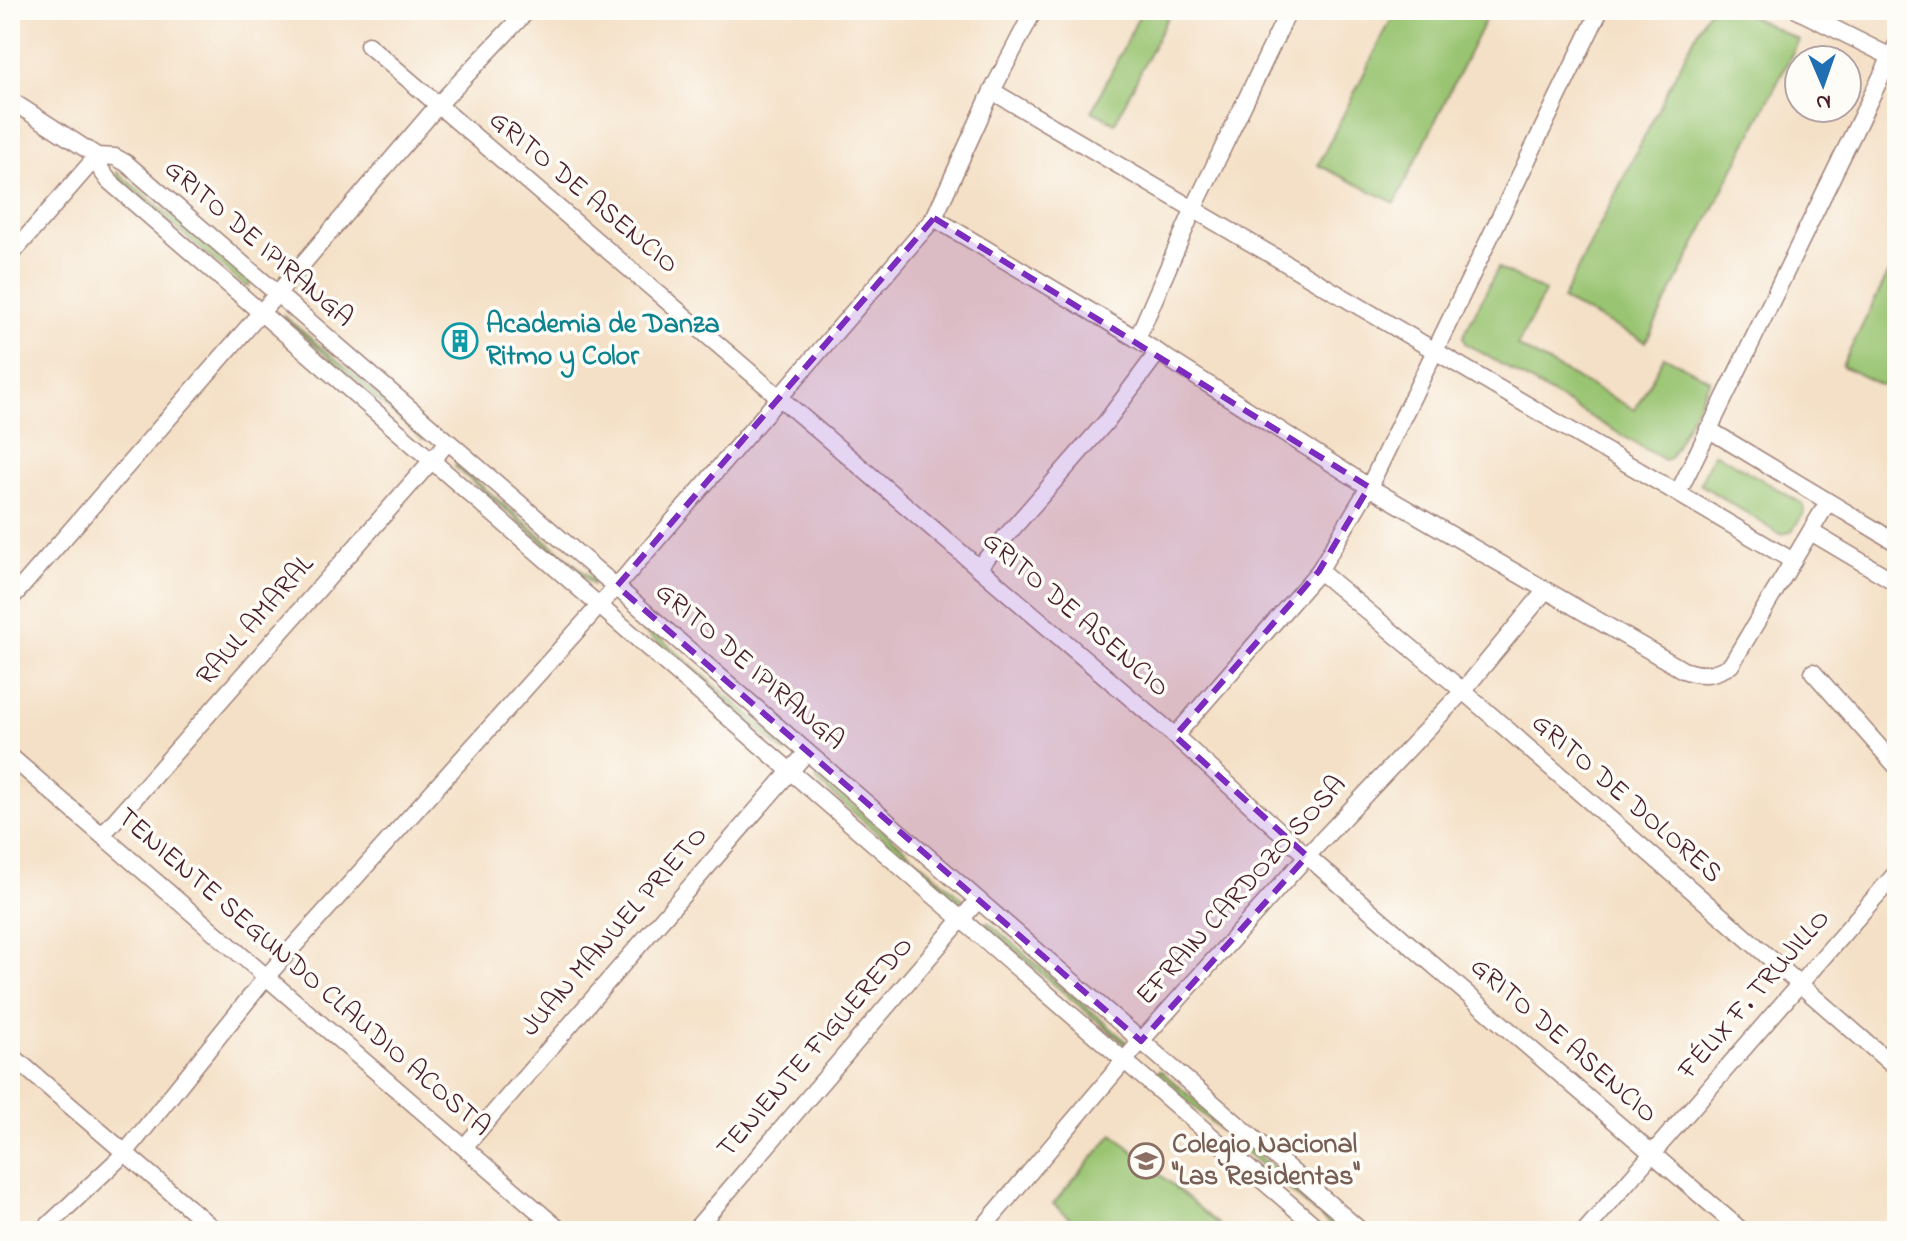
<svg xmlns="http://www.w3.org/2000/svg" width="1907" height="1241" font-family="'Indie Flower',sans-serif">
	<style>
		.green { fill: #99c471; stroke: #72724e; stroke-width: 2 }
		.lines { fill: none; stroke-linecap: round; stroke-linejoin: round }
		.minor-casing { stroke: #9f8078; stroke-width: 19 }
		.minor { stroke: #fff; stroke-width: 16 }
		.marked { fill: #7b2cbf; fill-opacity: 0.2; stroke: #7b2cbf; stroke-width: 6; stroke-dasharray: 16 10; stroke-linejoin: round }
		.labels { text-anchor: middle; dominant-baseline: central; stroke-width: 7; stroke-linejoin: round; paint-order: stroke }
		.street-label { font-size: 28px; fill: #4a1f2b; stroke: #fdfcf7 }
		.culture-label { font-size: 28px; font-weight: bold; fill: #0d838f; stroke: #fdfcf7; text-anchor: start }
		.education-label { font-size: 28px; font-weight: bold; fill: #785e54; stroke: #fdfcf7; text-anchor: start }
	</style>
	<rect width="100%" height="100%" fill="#fdfcf7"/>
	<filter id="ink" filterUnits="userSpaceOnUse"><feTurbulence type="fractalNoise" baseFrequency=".0125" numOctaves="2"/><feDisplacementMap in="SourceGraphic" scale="16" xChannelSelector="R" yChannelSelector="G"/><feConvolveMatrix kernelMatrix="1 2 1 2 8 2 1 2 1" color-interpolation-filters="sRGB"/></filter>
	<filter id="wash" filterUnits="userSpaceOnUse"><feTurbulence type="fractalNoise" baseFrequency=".006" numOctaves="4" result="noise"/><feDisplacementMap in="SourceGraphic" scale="32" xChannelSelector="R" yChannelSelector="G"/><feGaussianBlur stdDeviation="1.8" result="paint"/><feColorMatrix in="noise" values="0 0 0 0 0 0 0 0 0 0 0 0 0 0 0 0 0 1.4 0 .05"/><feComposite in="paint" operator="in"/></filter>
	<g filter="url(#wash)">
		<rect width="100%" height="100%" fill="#f4e0c6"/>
		<!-- green -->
		<g class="green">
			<path d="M1142,10h29l-56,113 -23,-12z"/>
			<path d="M1396,10h94l-95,193 -77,-38z"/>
			<path d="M1708,10h30l61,30 -153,302 -84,-42z"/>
			<path d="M117,172l133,110v4l-4,1 -130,-110z"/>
			<path d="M1897,256v137l-55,-27z"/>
			<path d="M1498,268l47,24 -28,54 118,64 29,-54 46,24 -40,78 -6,2 -199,-117 -2,-7z"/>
			<path d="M283,315l143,120v3l-4,1 -139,-121z"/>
			<path d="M1716,453l87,51 1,9 -13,19 -11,2 -80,-50 13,-30z"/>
			<path d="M456,464l137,116v5l-138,-118z"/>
			<path d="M628,613h3l158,136v3l-4,1 -158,-136z"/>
			<path d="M821,777l144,124v3l-4,1 -144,-124v-3z"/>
			<path d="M986,923h3l138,119v4l-141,-119z"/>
			<path d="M1158,1071h3l185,160h-9l-180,-156z"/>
			<path d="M1113,1134l107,92 -4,5h-131l-32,-27z"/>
		</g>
	</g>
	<g filter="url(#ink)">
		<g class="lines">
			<defs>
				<g id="minor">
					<path d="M1797,10l100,50"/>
					<path d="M368,45l807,691 132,120 435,375"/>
					<path d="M992,91l801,470"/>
					<path d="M10,100l87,56 18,1 11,6 1235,1068"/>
					<path d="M97,156l4,14 8,11 1212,1050"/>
					<path d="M934,218l203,121 232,148 314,183c20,7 30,5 48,-5l97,-163"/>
					<path d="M10,256l87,-100"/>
					<path d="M1137,339l57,-131 95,-198"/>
					<path d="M1708,429l189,114"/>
					<path d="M1678,493l219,-449"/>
					<path d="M1811,532l86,51"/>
					<path d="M978,568l128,-146 52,-70"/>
					<path d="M1319,571l144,120 434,378"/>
					<path d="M10,600l267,-306 162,-190 86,-91"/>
					<path d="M1813,672l84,95"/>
					<path d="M1175,736l144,-165 50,-84 231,-477"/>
					<path d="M10,756l551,475"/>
					<path d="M103,834l345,-392"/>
					<path d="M10,1054l206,177"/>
					<path d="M465,1146l342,-394"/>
					<path d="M42,1231l83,-78 142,-177 350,-390 317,-368 58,-127 42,-81"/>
					<path d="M694,1231l284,-331"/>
					<path d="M980,1231l161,-190 166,-185 156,-165 83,-101"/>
					<path d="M1585,1231l312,-359"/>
				</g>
			</defs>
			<!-- minor casing -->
			<use href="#minor" class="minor-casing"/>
			<!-- minor -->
			<use href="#minor" class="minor"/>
		</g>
	</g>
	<!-- marked area -->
	<path class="marked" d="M934,218l435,269 -50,84 -144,165 132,120 -166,185 -524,-455z"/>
	<!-- icons -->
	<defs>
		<symbol id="building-ring" viewBox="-11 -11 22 22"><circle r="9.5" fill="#fdfcf7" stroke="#0f9aa8" stroke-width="1.5"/><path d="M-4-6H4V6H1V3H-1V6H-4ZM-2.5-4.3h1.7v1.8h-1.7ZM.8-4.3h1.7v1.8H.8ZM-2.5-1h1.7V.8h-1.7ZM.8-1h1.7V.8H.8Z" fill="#0f9aa8"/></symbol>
		<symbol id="school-ring" viewBox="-11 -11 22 22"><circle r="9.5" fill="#fdfcf7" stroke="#8d6e63" stroke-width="1.5"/><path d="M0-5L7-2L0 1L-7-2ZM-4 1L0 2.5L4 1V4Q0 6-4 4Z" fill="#8d6e63"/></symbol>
	</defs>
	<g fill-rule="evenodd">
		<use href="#building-ring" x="440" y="321" width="40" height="40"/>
		<use href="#school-ring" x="1126" y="1141" width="40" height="40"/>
	</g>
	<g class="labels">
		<!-- street labels -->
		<g class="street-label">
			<text transform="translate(583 193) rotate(40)">GRITO DE ASENCIO</text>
			<text transform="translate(258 244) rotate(41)">GRITO DE IPIRANGA</text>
			<text transform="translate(1075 615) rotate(41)">GRITO DE ASENCIO</text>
			<text transform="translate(256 621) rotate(-49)">RAUL AMARAL</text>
			<text transform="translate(749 667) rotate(41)">GRITO DE IPIRANGA</text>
			<text transform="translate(1626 799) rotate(41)">GRITO DE DOLORES</text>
			<text transform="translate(1242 891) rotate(-48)">EFRAIN CARDOZO SOSA</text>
			<text transform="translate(615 932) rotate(-49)">JUAN MANUEL PRIETO</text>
			<text transform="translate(303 973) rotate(41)">TENIENTE SEGUNDO CLAUDIO ACOSTA</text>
			<text transform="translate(1755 995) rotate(-49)">FÉLIX F. TRUJILLO</text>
			<text transform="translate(1563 1041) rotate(41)">GRITO DE ASENCIO</text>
			<text transform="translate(816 1048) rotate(-49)">TENIENTE FIGUEREDO</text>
		</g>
		<!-- culture labels -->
		<g class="culture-label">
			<text x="486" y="325">Academia de Danza<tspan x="486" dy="32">Ritmo y Color</tspan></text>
		</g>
		<!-- education labels -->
		<g class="education-label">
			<text x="1172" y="1145">Colegio Nacional<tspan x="1172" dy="32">"Las Residentas"</tspan></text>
		</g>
	</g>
	<!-- margin -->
	<rect width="1907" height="1241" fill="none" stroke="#fdfcf7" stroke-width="40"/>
	<!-- north arrow -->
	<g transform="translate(1823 84) rotate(178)"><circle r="38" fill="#fdfcf7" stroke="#b5a4a5" stroke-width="2"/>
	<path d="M0-6L14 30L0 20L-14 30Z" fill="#1f6fb2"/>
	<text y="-12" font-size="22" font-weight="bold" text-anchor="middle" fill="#4a1f2b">N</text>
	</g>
</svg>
